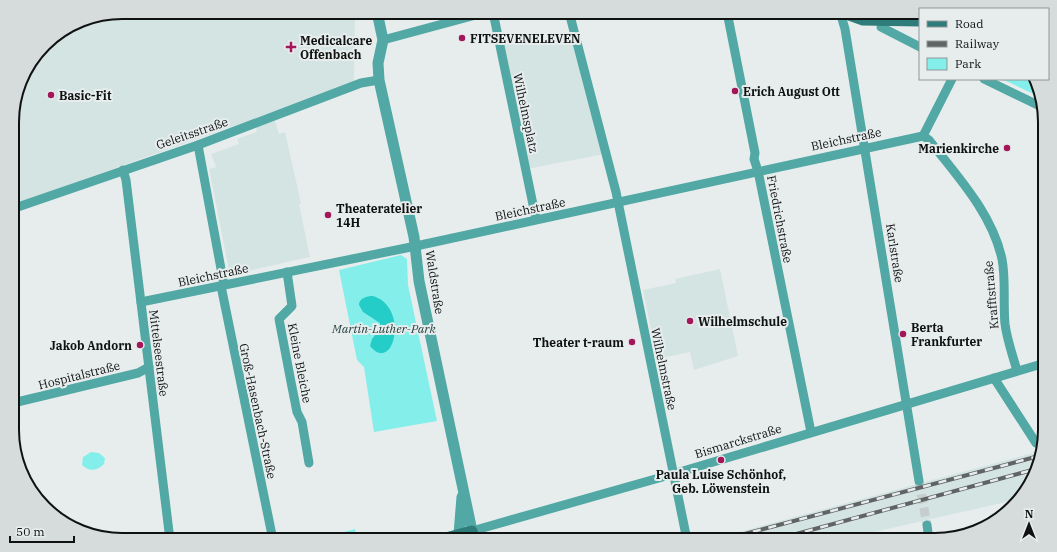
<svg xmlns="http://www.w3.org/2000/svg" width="1057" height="552" font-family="'IBM Plex Serif',serif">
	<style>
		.built { fill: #d4e4e3 }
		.green { fill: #84efea }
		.water { fill: #25cdc9 }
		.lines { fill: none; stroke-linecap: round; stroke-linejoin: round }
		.minor-tunnel { stroke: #c7cccc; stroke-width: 9; stroke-dasharray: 9 4.5; stroke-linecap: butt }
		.minor { stroke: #51a8a4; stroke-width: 9 }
		.tertiary { stroke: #51a8a4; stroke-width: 11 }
		.secondary { stroke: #2e7d7a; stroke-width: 11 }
		.rail-casing { stroke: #616464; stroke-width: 4 }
		.rail { stroke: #e7eded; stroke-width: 2.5; stroke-dasharray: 8; stroke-linecap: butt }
		.poi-dot { fill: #a4165a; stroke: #e7eded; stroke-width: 1.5 }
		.labels { text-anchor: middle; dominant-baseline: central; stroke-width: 4; stroke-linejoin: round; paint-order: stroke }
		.poi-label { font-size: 12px; font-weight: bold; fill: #101212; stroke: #e7eded; text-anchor: start }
		.street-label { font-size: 12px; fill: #101212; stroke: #e7eded }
		.park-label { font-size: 12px; font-style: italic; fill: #26403f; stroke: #e7eded }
		.rim { fill: none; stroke: #101212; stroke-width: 2 }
	</style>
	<rect width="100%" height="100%" fill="#e7eded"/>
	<!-- built -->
	<g class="built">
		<path d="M122,12h233l-1,71 -342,122v-91l11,-41 26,-34 31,-19z"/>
		<path d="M572,36l32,118 -77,15 -27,-126z"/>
		<path d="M275,121l4,13 6,-2 16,71 -2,1 11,53 -80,18 -21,-106 7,-2 -5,-13 28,-10 -2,-5 20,-7 -1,-5z"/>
		<path d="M720,269l18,87 -44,14 -4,-18 -33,7 -14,-69 33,-7 -1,-4z"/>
		<path d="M1040,451l-6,28 -19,21 -176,40h-130z"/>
	</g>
	<!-- green -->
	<g class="green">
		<path d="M1002,79h31l7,18z"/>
		<path d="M401,255l6,4 1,26 29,136 -63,11 -10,-65 -7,-7 -18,-90z"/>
		<path d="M91,452l8,1 6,5 -1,6c-7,7 -15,8 -22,1l1,-8z"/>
		<path d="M355,529l3,11h-45z"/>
	</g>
	<!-- water -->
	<path class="water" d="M373,296c37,11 21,79 -3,50l2,-7 8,-10v-6l-17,-11 -4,-7c0,-7 8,-9 14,-9z"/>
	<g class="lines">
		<!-- minor-tunnel -->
		<path class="minor-tunnel" d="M919,481l8,44"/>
		<!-- minor -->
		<g class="minor">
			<path d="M493,12l43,207"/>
			<path d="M569,12l47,180 71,348"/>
			<path d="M727,12l28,141 -1,6 4,12 53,261"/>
			<path d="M840,12l5,17 74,452"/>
			<path d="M881,27l39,20"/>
			<path d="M383,40l104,-28"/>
			<path d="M984,79l60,29"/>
			<path d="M923,136l6,4c28,36 63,73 73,119 4,21 1,43 3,65 2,16 8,32 12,47"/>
			<path d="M923,136l29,-57"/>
			<path d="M198,145l26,140"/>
			<path d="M123,170l3,10 44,360"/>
			<path d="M12,209l186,-64 163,-62 18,-3"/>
			<path d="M287,272l5,34 -13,13 12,63 6,30 5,10 7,41"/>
			<path d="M221,286l52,254"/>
			<path d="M141,302l275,-56 507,-110"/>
			<path d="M994,378l42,65"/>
			<path d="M13,403l125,-30 11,-6"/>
			<path d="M927,525l2,15"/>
			<path d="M472,531l201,-57 372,-111"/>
		</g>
		<!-- tertiary -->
		<g class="tertiary">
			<path d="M377,12l6,28 -5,23 1,17 35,157 5,44 53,250"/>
			<path d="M459,534l3,-37"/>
		</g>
		<!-- secondary -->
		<g class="secondary">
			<path d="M841,12l22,8 57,1"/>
			<path d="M438,540l34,-9 2,9"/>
		</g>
		<defs>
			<g id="rail">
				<path d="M722,540l317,-84"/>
				<path d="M774,540l262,-71"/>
			</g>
		</defs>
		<!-- rail casing -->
		<use href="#rail" class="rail-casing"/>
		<!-- rail -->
		<use href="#rail" class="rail"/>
	</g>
	<!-- markers -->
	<g class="poi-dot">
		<circle cx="462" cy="38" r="4"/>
		<path d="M289 41h4v4h4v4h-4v4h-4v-4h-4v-4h4z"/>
		<circle cx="735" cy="91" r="4"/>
		<circle cx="51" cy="95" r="4"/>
		<circle cx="1007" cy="148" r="4"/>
		<circle cx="328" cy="215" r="4"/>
		<circle cx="690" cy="321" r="4"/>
		<circle cx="903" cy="334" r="4"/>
		<circle cx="632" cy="342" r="4"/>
		<circle cx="140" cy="345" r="4"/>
		<circle cx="721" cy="460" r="4"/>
	</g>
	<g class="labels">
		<!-- poi labels -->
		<g class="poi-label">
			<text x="470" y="38">FITSEVENELEVEN</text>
			<text x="300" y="40">Medicalcare<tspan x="300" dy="14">Offenbach</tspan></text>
			<text x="743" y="91">Erich August Ott</text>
			<text x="59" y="95">Basic-Fit</text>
			<text x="999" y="148" text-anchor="end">Marienkirche</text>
			<text x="336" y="208">Theateratelier<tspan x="336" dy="14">14H</tspan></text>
			<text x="698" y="321">Wilhelmschule</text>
			<text x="911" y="327">Berta<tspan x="911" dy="14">Frankfurter</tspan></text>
			<text x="624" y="342" text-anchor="end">Theater t-raum</text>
			<text x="132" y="345" text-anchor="end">Jakob Andorn</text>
			<text x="721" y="474" text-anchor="middle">Paula Luise Schönhof,<tspan x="721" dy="14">Geb. Löwenstein</tspan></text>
		</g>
		<!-- street labels -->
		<g class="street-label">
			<text transform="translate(526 113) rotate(78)">Wilhelmsplatz</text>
			<text transform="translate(192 133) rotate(-19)">Geleitsstraße</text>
			<text transform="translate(846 139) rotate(-12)">Bleichstraße</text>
			<text transform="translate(530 209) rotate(-12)">Bleichstraße</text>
			<text transform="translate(780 219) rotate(79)">Friedrichstraße</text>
			<text transform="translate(895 253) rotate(81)">Karlstraße</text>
			<text transform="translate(213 275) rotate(-12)">Bleichstraße</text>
			<text transform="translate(435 282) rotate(81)">Waldstraße</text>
			<text transform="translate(991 295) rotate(-95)">Krafftstraße</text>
			<text transform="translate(159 353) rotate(83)">Mittelseestraße</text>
			<text transform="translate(300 363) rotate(79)">Kleine Bleiche</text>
			<text transform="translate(664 369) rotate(78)">Wilhelmstraße</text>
			<text transform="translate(79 375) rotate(-14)">Hospitalstraße</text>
			<text transform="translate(258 411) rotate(78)">Groß-Hasenbach-Straße</text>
			<text transform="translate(738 441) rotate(-17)">Bismarckstraße</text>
		</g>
		<!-- park labels -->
		<g class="park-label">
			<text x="384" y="328">Martin-Luther-Park</text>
		</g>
	</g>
	<!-- crop -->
	<path d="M0 0H1057V552H0ZM122 19H935A103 103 0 0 1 1038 122V430A103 103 0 0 1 935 533H122A103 103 0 0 1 19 430V122A103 103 0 0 1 122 19Z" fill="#d6dbdb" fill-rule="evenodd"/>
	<path class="rim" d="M122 19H935A103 103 0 0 1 1038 122V430A103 103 0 0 1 935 533H122A103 103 0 0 1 19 430V122A103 103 0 0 1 122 19Z"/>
	<!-- legend -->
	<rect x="919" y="8" width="130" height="72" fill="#e7eded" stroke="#919595"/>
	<rect x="927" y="21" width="20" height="6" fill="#2e7d7a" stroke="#919595"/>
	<text x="955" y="28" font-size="12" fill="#101212">Road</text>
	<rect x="927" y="41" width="20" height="6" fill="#616464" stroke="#919595"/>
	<text x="955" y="48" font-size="12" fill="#101212">Railway</text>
	<rect x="927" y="58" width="20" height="12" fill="#84efea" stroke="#919595"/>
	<text x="955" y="68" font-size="12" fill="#101212">Park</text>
	<!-- north arrow -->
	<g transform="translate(1029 524)" stroke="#e7eded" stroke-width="3" paint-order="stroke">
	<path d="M0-3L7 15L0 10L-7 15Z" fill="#101212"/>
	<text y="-6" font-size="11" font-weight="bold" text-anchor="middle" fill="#101212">N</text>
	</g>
	<!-- scale -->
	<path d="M10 536v6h64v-6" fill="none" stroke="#101212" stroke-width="2"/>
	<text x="16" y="536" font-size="12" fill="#101212" stroke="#e7eded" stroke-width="3" paint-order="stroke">50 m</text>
</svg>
